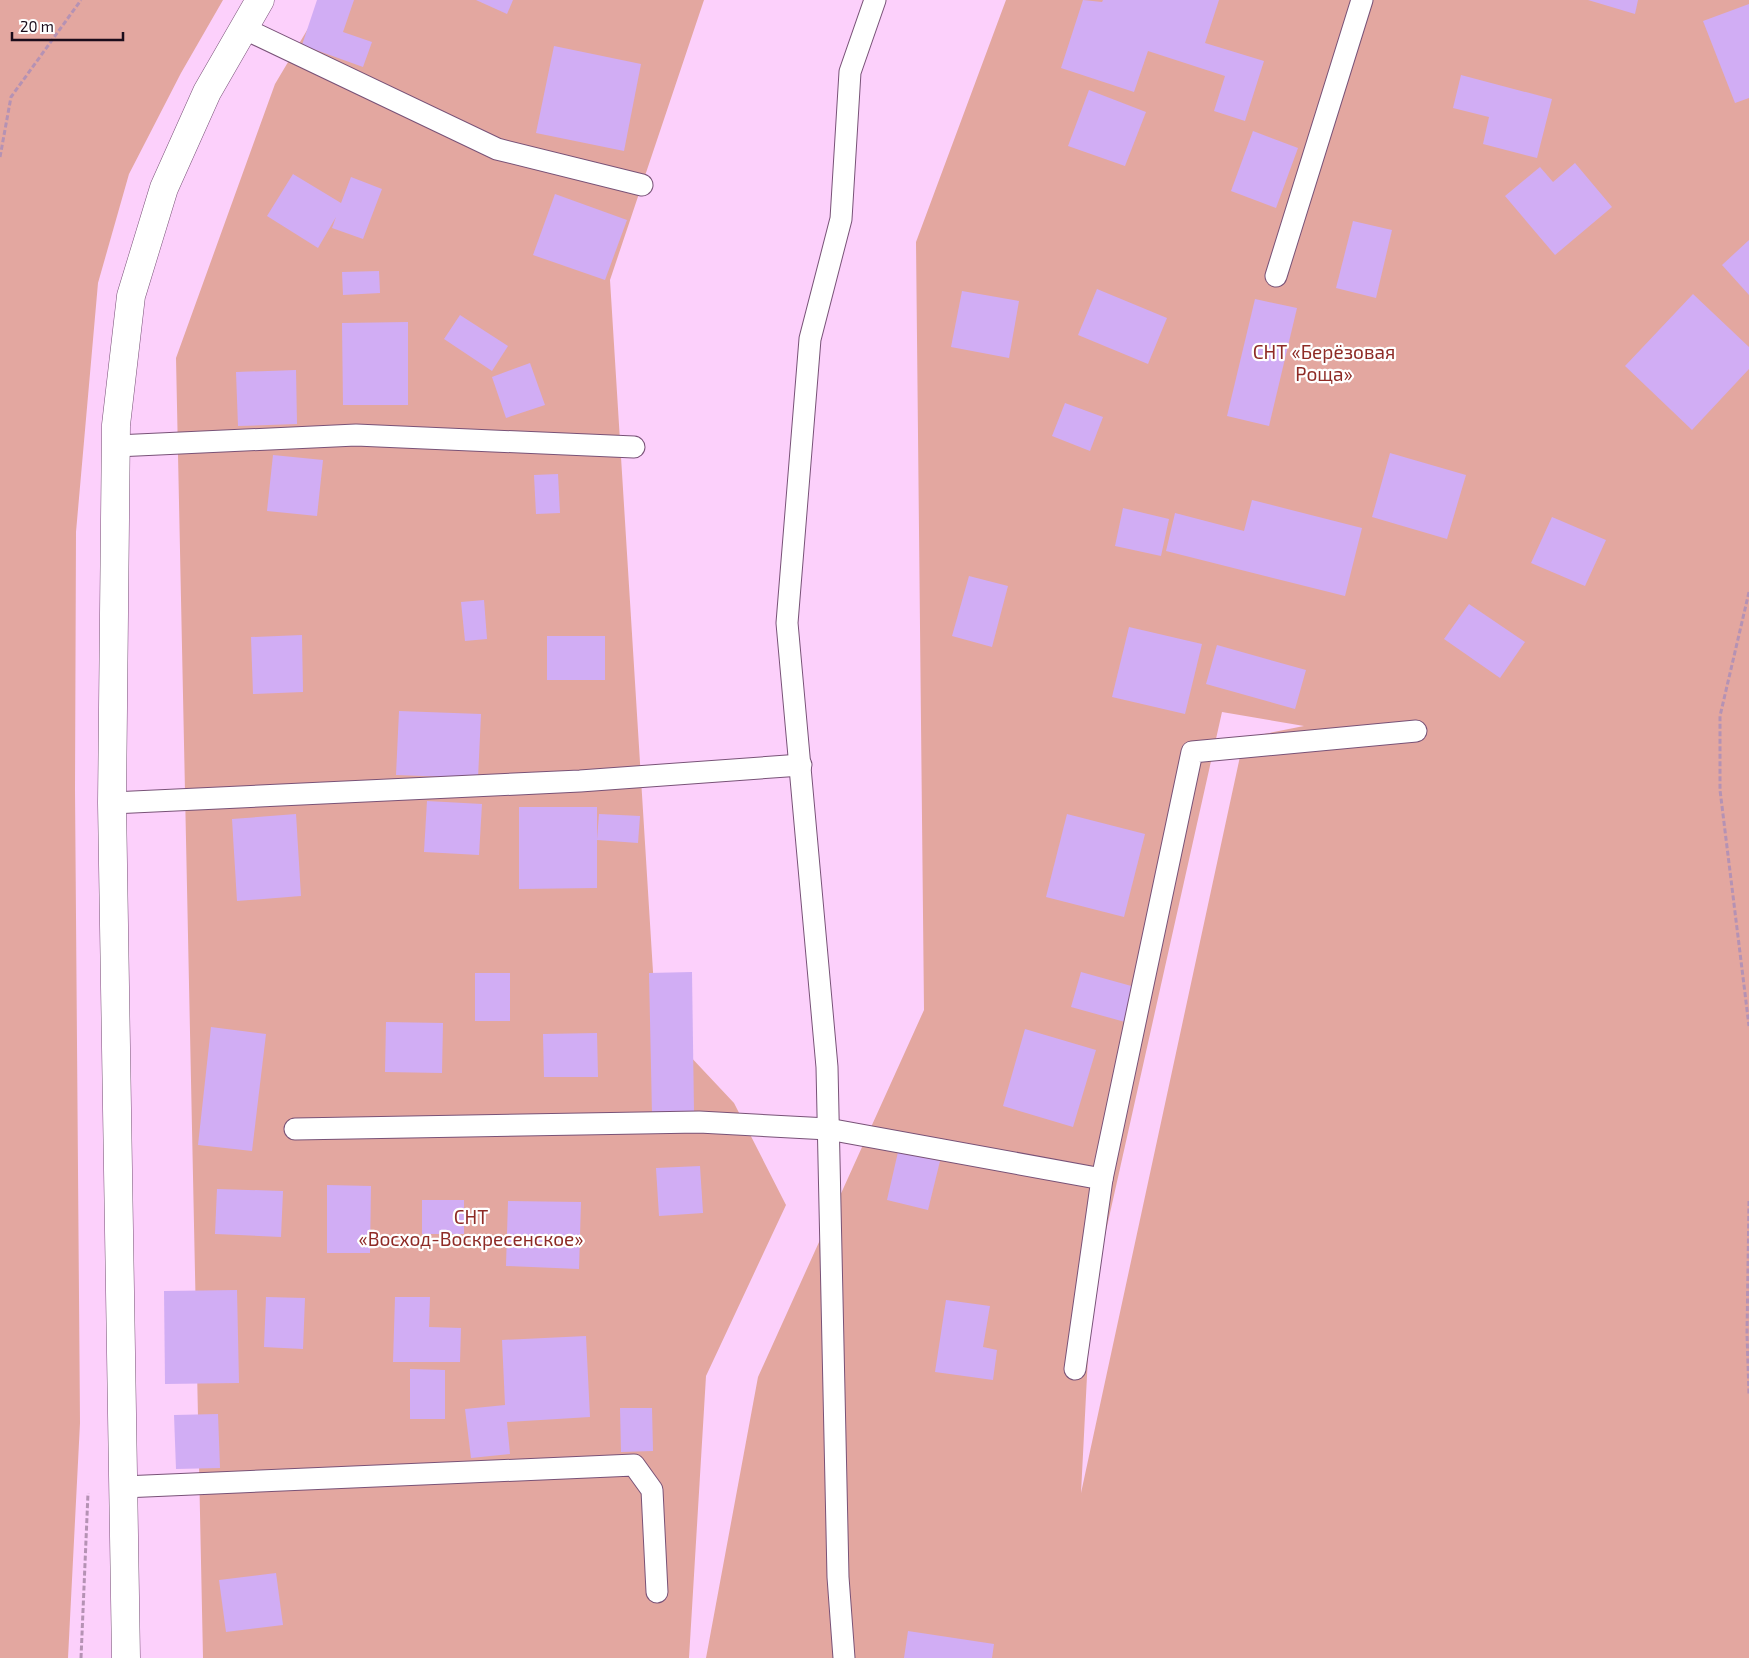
<svg xmlns="http://www.w3.org/2000/svg" width="1749" height="1658" font-family="'Exo 2',sans-serif">
	<style>
		.green { fill: #e3a7a0; fill-rule: evenodd }
		.building { fill: #d1adf4 }
		.lines { fill: none; stroke-linecap: round; stroke-linejoin: round }
		.lane-casing { stroke: #785277; stroke-width: 23 }
		.secondary-casing { stroke: #785277; stroke-width: 29 }
		.path { stroke: #b592b4; stroke-width: 3; stroke-dasharray: 5 2.5; stroke-linecap: butt }
		.lane { stroke: #fff; stroke-width: 21 }
		.secondary { stroke: #fff; stroke-width: 28 }
		.labels { text-anchor: middle; dominant-baseline: central; stroke-width: 4.5; stroke-linejoin: round; paint-order: stroke }
		.park-label { font-size: 19px; fill: #8e2b26; stroke: #fff }
	</style>
	<rect width="100%" height="100%" fill="#fcd0fb"/>
	<!-- green -->
	<g class="green">
		<path d="M0,0h223l-42,73 -52,101 -31,109 -22,249 -1,258 5,633 -12,235h-68z"/>
		<path d="M325,0h379l-94,280 46,740 78,83 52,102 -80,171 -17,282h-486l-27,-1300 99,-274z"/>
		<path d="M1006,0h743v1658h-1043l52,-281 166,-367 -8,-768zM1222,712l82,14 -60,12 -163,755 10,-195z"/>
	</g>
	<!-- building -->
	<g class="building">
		<path d="M317,0h37l-11,32 29,10 -9,25 -61,-22z"/>
		<path d="M476,0h37l-6,14z"/>
		<path d="M1083,0l19,2 1,-2h116l-14,43 59,18 -19,60 -31,-10 11,-35 -77,-25 -14,41 -73,-24z"/>
		<path d="M1588,0h50l-3,14z"/>
		<path d="M1749,4v94l-14,5 -32,-82z"/>
		<path d="M554,46l87,18 -17,87 -88,-18z"/>
		<path d="M1461,75l91,24 -15,59 -54,-14 6,-27 -36,-9z"/>
		<path d="M1089,90l57,22 -21,54 -57,-20z"/>
		<path d="M1253,131l45,17 -22,60 -45,-17z"/>
		<path d="M1575,163l37,44 -57,48 -50,-59 35,-29 13,15z"/>
		<path d="M293,174l48,29 10,-26 31,12 -19,50 -31,-11 4,-11 -18,31 -51,-32z"/>
		<path d="M555,194l72,26 -22,60 -72,-25z"/>
		<path d="M1353,221l39,9 -16,68 -40,-10z"/>
		<path d="M1749,240v55l-27,-30z"/>
		<path d="M379,271l1,22 -37,2 -1,-23z"/>
		<path d="M1097,289l70,29 -19,46 -70,-29z"/>
		<path d="M962,291l57,10 -10,57 -58,-11z"/>
		<path d="M1693,294l56,53v22l-57,61 -67,-64z"/>
		<path d="M1255,299l42,9 -28,118 -42,-10z"/>
		<path d="M460,315l48,31 -16,25 -48,-32z"/>
		<path d="M408,322v83h-65l-1,-82z"/>
		<path d="M530,363l15,42 -39,13 -14,-41z"/>
		<path d="M296,370l1,54 -59,2 -2,-54z"/>
		<path d="M1065,403l38,14 -13,34 -38,-15z"/>
		<path d="M1390,453l76,22 -19,64 -75,-22z"/>
		<path d="M273,455l50,5 -6,56 -50,-5z"/>
		<path d="M558,474l2,39 -24,1 -2,-39z"/>
		<path d="M1252,500l110,28 -17,68 -179,-45 9,-38 69,18z"/>
		<path d="M1123,508l46,11 -8,37 -46,-10z"/>
		<path d="M1552,517l54,23 -21,46 -54,-23z"/>
		<path d="M969,576l39,10 -16,61 -40,-11z"/>
		<path d="M484,600l3,39 -22,2 -4,-39z"/>
		<path d="M1469,604l56,38 -25,36 -56,-39z"/>
		<path d="M1129,627l73,17 -17,70 -73,-17z"/>
		<path d="M302,635l1,57 -50,2 -2,-57z"/>
		<rect x="547" y="636" width="58" height="44"/>
		<path d="M1217,645l89,25 -11,39 -89,-25z"/>
		<path d="M399,711l82,3 -3,64 -82,-3z"/>
		<path d="M427,801l55,3 -3,51 -55,-3z"/>
		<path d="M519,807h78v81l-78,1z"/>
		<path d="M296,814l5,82 -64,5 -5,-82z"/>
		<path d="M599,814l41,2 -2,27 -41,-3z"/>
		<path d="M1067,814l78,20 -21,83 -78,-20z"/>
		<path d="M692,972l2,141 -42,1 -3,-141z"/>
		<path d="M1081,972l54,15 -10,35 -54,-15z"/>
		<rect x="475" y="973" width="35" height="48"/>
		<path d="M386,1022l57,1 -1,50 -57,-1z"/>
		<path d="M211,1027l55,7 -14,117 -54,-6z"/>
		<path d="M1025,1029l71,21 -23,77 -70,-21z"/>
		<path d="M597,1033l1,44h-54l-1,-43z"/>
		<path d="M898,1152l42,9 -12,49 -41,-10z"/>
		<path d="M700,1166l3,47 -44,3 -3,-48z"/>
		<path d="M327,1185l44,1 -1,67h-43z"/>
		<path d="M217,1189l66,2 -2,46 -66,-3z"/>
		<rect x="422" y="1200" width="42" height="34"/>
		<path d="M508,1201l73,1 -2,67 -73,-3z"/>
		<path d="M237,1290l2,93 -74,1 -1,-93z"/>
		<path d="M266,1297l39,1 -2,51 -39,-2z"/>
		<path d="M395,1297h35l-1,30 32,1 -1,34h-67z"/>
		<path d="M946,1300l44,6 -7,41 14,3 -4,30 -58,-8z"/>
		<path d="M586,1336l4,81 -83,5 3,32 -39,4 -6,-49 40,-4 -3,-65z"/>
		<path d="M410,1369l35,1v49h-35z"/>
		<path d="M620,1408h32l1,43 -32,1z"/>
		<path d="M218,1414l2,54 -44,1 -2,-54z"/>
		<path d="M276,1573l7,52 -57,7 -7,-52z"/>
		<path d="M908,1631l86,13 -2,14h-88z"/>
	</g>
	<g class="lines">
		<defs>
			<g id="lane">
				<path d="M243,28l254,121 145,36"/>
				<path d="M1276,276l86,-276"/>
				<path d="M116,446l240,-11 278,12"/>
				<path d="M112,803l468,-22 221,-16"/>
				<path d="M295,1129l404,-7 129,7 274,50"/>
				<path d="M1075,1369l27,-190 90,-427 224,-21"/>
				<path d="M123,1487l511,-22 18,25 5,102"/>
				<path d="M844,1658l-6,-81 -11,-510 -40,-444 23,-284 31,-120 9,-147 25,-72"/>
			</g>
			<path id="secondary" d="M126,1658l-14,-855 4,-378 15,-129 33,-108 43,-96 53,-92"/>
		</defs>
		<!-- lane casing -->
		<use href="#lane" class="lane-casing"/>
		<!-- secondary casing -->
		<use href="#secondary" class="secondary-casing"/>
		<!-- path -->
		<g class="path">
			<path d="M0,157l11,-60 70,-97"/>
			<path d="M1749,592l-29,124v74l29,236"/>
			<path d="M1749,1201l-2,133 2,60"/>
			<path d="M81,1658l7,-165"/>
		</g>
		<!-- lane -->
		<use href="#lane" class="lane"/>
		<!-- secondary -->
		<use href="#secondary" class="secondary"/>
	</g>
	<g class="labels">
		<!-- park labels -->
		<g class="park-label">
			<text x="1324" y="351">СНТ «Берёзовая<tspan x="1324" dy="22">Роща»</tspan></text>
			<text x="471" y="1216">СНТ<tspan x="471" dy="22">«Восход-Воскресенское»</tspan></text>
		</g>
	</g>
	<!-- scale -->
	<path d="M12 32v8h111v-8" fill="none" stroke="#1b0c1b" stroke-width="2.5"/>
	<text x="20" y="32" font-size="15" fill="#1b0c1b" stroke="#ffffff" stroke-width="4" paint-order="stroke">20 m</text>
</svg>
